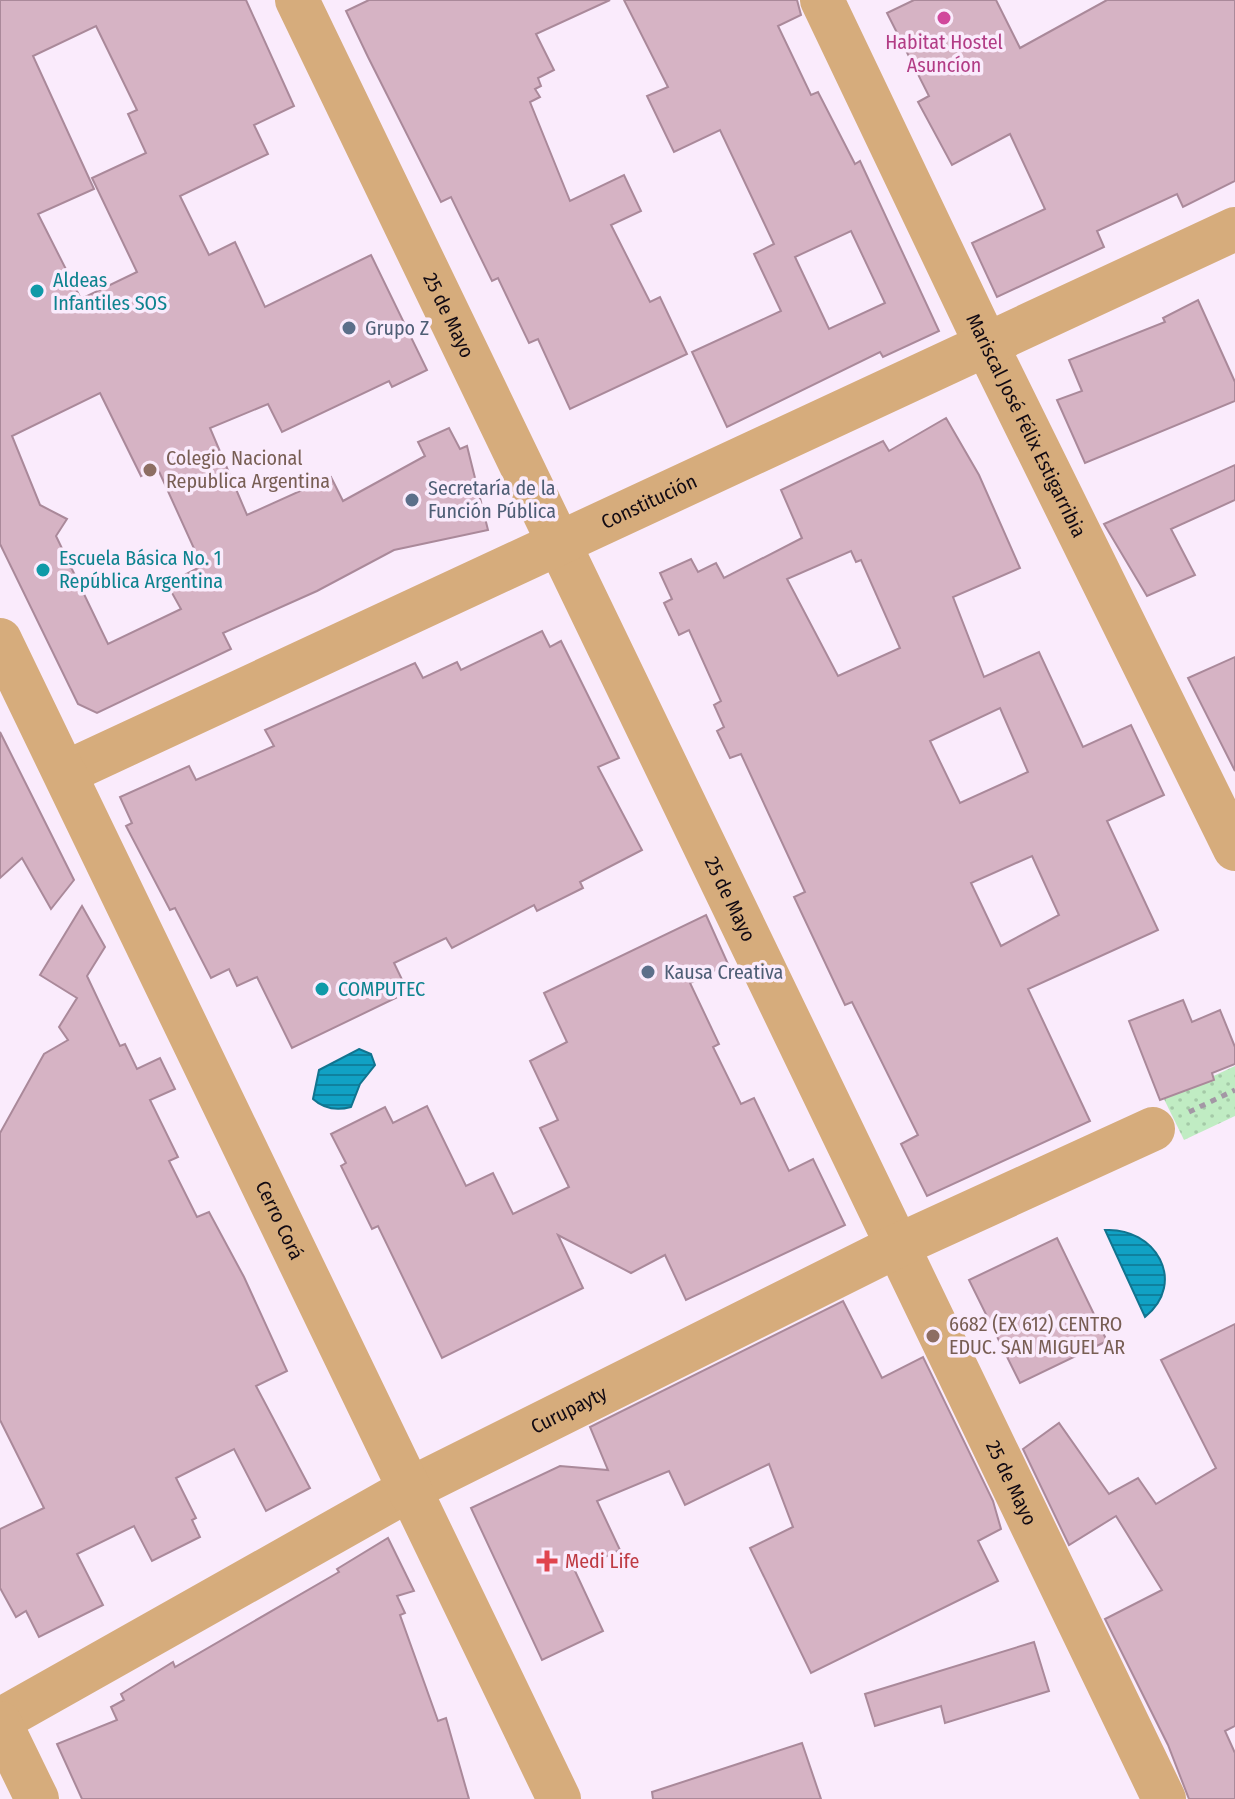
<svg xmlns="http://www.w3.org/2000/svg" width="1235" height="1799" font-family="'Fira Sans Condensed',sans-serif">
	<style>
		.garden { fill: url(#garden-dots) }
		.water { fill: url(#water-rules); stroke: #11748f; stroke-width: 2 }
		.building { fill: #d6b3c4; stroke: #aa899a; stroke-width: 2; fill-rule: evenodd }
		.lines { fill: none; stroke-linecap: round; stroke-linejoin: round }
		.path { stroke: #a397a5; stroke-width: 5; stroke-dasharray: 6 6; stroke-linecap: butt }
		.minor { stroke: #d6ac7c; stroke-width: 44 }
		.tertiary { stroke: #d6ac7c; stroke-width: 44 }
		.hotel-dot { fill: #d1479c; stroke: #faebfc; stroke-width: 3 }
		.culture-dot { fill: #0f9aa8; stroke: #faebfc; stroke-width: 3 }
		.service-dot { fill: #5c6f8a; stroke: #faebfc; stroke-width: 3 }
		.education-dot { fill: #8d6e63; stroke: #faebfc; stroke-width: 3 }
		.health-dot { fill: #e0444e; stroke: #faebfc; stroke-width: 3 }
		.labels { text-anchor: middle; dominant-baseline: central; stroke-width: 7; stroke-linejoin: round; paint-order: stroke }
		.hotel-label { font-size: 20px; fill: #b23c85; stroke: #faebfc }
		.culture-label { font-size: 20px; fill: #0d838f; stroke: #faebfc; text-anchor: start }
		.street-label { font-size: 20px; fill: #120a13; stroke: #faebfc }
		.service-label { font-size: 20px; fill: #4e5e75; stroke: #faebfc; text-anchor: start }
		.education-label { font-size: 20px; fill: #785e54; stroke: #faebfc; text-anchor: start }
		.health-label { font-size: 20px; fill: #be3a42; stroke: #faebfc; text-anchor: start }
	</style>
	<defs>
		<pattern id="garden-dots" width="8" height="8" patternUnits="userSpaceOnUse" patternTransform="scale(2)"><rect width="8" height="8" fill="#c0ecc3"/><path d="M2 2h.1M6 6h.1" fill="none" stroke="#a4c9a7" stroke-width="1.8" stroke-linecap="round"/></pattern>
		<pattern id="water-rules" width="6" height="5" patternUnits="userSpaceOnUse" patternTransform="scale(2)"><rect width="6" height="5" fill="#11a1c4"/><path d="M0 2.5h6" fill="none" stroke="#0f819e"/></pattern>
	</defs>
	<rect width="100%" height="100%" fill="#faebfc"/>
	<!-- garden -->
	<path class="garden" d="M1235,1066v50l-51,24 -20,-41z"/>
	<!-- water -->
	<g class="water">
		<path d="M359,1049l12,5 4,11 -15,19 -9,23c-15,4 -27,2 -38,-8l6,-29z"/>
		<path d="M1105,1230c50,-3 83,52 40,87z"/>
	</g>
	<!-- building -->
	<g class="building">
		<path d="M0,0h246l48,106 -40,19 14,29 -88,42 29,59 26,-13 30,65 106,-52 56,115 -35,17 -3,-6 -107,51 -14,-28 -58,24 37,87 84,-38 12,24 82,-45 -7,-14 31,-14 11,21 7,-3 21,84 -94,20 -77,41 -94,42 8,16 -134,64 -19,-9 -78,-160zM96,26l41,84 -9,4 18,39 -54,25 45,94 -56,27 -43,-85 56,-25 -61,-133zM100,393l41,83 16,-9 45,99 -35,18 14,25 -73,35 -52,-108 11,-17 -27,-14 -28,-69z"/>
		<path d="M369,0h241l-74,34 18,36 -16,8 3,8 -6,3 5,8 -10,5 40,99 54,-26 17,36 -30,14 39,77 10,-5 27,57 -117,55 -32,-70 -9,4 -31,-65 -6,3 -41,-84 -10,5 -73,-145 -22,-46z"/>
		<path d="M624,0h173l4,15 -23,11 33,69 7,-3 37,72 5,-3 79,170 -56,26 -3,-5 -153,75 -35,-75 89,-41 -27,-57 20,-10 -54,-114 -46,22 -27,-56 21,-9zM851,231l34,72 -56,26 -34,-72z"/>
		<path d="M914,0h82l24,48 87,-48h128v181l-52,26 -6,-13 -80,37 7,16 -107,50 -25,-54 73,-34 -35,-75 -58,31 -34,-63 11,-6 -42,-83z"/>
		<path d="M1198,300l37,82v19l-150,62 -28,-63 25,-9 -13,-31 96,-38 -2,-4z"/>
		<path d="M946,418l33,57 41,93 -67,29 31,80 55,-25 44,95 48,-22 33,70 -57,26 51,109 -130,59 62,132 -163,75 -26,-52 17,-9 -66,-133 -7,3 -51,-108 11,-5 -64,-138 -11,4 -13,-27 7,-4 -10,-22 7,-4 -32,-71 -10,5 -15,-32 8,-4 -12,-26 31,-14 7,13 18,-9 8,15 78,-40 -21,-48 102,-49 6,10zM851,551l5,11 5,-2 39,88 -62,28 -51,-97zM1000,708l28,64 -68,31 -30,-62zM1032,856l27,59 -58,31 -30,-63z"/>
		<path d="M1235,465v35l-64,29 24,46 -48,21 -43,-72z"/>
		<path d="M542,631l8,16 11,-6 58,117 -21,9 44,83 -62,32 3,6 -46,23 -3,-6 -82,43 -6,-10 -52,25 14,29 -116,56 -35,-71 -20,9 -8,-17 -18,9 -36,-70 -5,2 -44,-84 6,-3 -12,-26 69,-31 7,14 78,-34 -9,-16 150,-67 8,15 34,-16 4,8z"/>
		<path d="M1235,657v114l-47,-93z"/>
		<path d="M0,732l74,148 -23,29 -29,-51 -22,20z"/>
		<path d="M82,906l23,41 -18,29 33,70 5,-2 12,25 23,-11 15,31 -25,11 28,57 -9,4 28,56 12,-5 35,65 43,94 -31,15 54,102 -44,23 -32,-62 -58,29 20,40 -4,2 8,17 -48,24 -18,-35 -57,28 26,51 -64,32 -13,-26 -10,6 -16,-29v-59l44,-21 -44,-88v-287l44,-79 24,-14 -9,-13 18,-29 -37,-23z"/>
		<path d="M706,915l22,49 -38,19 29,61 -6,3 28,57 13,-6 35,73 24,-12 32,66 -159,75 -21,-45 -34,18 -73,-38 25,53 -141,70 -64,-132 -6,3 -31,-63 5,-3 -15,-29 54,-27 8,16 34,-17 39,80 27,-13 20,41 56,-27 -29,-59 18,-8 -28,-59 37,-19 -23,-49z"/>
		<path d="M1183,1000l9,22 28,-12 15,37v17l-23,9 2,7 -54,20 -31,-79z"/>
		<path d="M1057,1238l50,103 -87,42 -51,-103z"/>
		<path d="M843,1301l39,77 41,-21 70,144 8,28 -23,12 20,40 -187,92 -61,-125 43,-21 -24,-63 -84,41 -16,-34 -72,30 23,49 -45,21 28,60 -61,29 -71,-152 89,-42 48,4 -18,-43z"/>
		<path d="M1235,1324v402l-10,5 10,22v46h-46l-21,-54 -63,-126 57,-29 -46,-74 -47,29 -46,-96 36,-26 50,71 29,-16 18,26 60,-36 -55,-108z"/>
		<path d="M388,1538l26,53 -17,5 8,17 -5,2 38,106 8,-3 23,81h-387l-25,-55 60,-24 -6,-13 13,-7 -3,-6 52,-32 2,5 164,-95 -2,-3z"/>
		<path d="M1034,1642l15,49 -104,32 -4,-17 -66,20 -10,-32z"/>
		<path d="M802,1743l19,56h-168l-1,-7z"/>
	</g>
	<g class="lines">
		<!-- path -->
		<path class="path" d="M1189,1112l46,-22"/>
		<!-- minor -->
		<g class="minor">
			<path id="s1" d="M297,0l867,1799"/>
			<path id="s2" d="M822,0l164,344 249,505"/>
			<path id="s3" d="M65,773l1170,-544"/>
			<path id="s4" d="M0,1720l410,-231 487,-243 256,-117"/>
		</g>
		<!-- tertiary -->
		<g class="tertiary">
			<path id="s5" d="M0,640l559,1159"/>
			<path d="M0,1723l37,76"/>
		</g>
	</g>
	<!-- markers -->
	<circle class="hotel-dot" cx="944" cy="18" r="8"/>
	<g class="culture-dot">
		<circle cx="37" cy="291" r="8"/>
		<circle cx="43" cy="570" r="8"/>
		<circle cx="322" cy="989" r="8"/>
	</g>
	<g class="service-dot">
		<circle cx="349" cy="328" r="8"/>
		<circle cx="412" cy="500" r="8"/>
		<circle cx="648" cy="972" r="8"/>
	</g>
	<g class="education-dot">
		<circle cx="150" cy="470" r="8"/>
		<circle cx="933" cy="1336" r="8"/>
	</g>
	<path class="health-dot" d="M543 1549h8v8h8v8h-8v8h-8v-8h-8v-8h8z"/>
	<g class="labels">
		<!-- hotel labels -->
		<g class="hotel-label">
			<text x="944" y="42">Habitat Hostel<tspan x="944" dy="23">Asuncíon</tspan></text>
		</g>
		<!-- culture labels -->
		<g class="culture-label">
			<text x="53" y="280">Aldeas<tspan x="53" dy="23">Infantiles SOS</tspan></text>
			<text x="59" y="558">Escuela Básica No. 1<tspan x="59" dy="23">República Argentina</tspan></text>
			<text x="338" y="989">COMPUTEC</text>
		</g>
		<!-- street labels -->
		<g class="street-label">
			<text stroke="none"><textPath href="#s1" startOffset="350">25 de Mayo</textPath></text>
			<text stroke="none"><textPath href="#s2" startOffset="472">Mariscal José Félix Estigarribia</textPath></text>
			<text stroke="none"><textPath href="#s3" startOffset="644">Constitución</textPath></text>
			<text stroke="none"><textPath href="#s1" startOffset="998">25 de Mayo</textPath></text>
			<text stroke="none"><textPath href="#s5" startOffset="644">Cerro Corá</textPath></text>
			<text stroke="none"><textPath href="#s4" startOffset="648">Curupayty</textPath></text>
			<text stroke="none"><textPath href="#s1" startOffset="1646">25 de Mayo</textPath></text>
		</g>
		<!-- service labels -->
		<g class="service-label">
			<text x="365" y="328">Grupo Z</text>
			<text x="428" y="488">Secretaría de la<tspan x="428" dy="23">Función Pública</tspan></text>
			<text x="664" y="972">Kausa Creativa</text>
		</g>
		<!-- education labels -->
		<g class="education-label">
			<text x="166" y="458">Colegio Nacional<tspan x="166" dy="23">Republica Argentina</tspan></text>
			<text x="949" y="1324">6682 (EX 612) CENTRO<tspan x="949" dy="23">EDUC. SAN MIGUEL AR</tspan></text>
		</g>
		<!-- health labels -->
		<g class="health-label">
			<text x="565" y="1561">Medi Life</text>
		</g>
	</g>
</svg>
